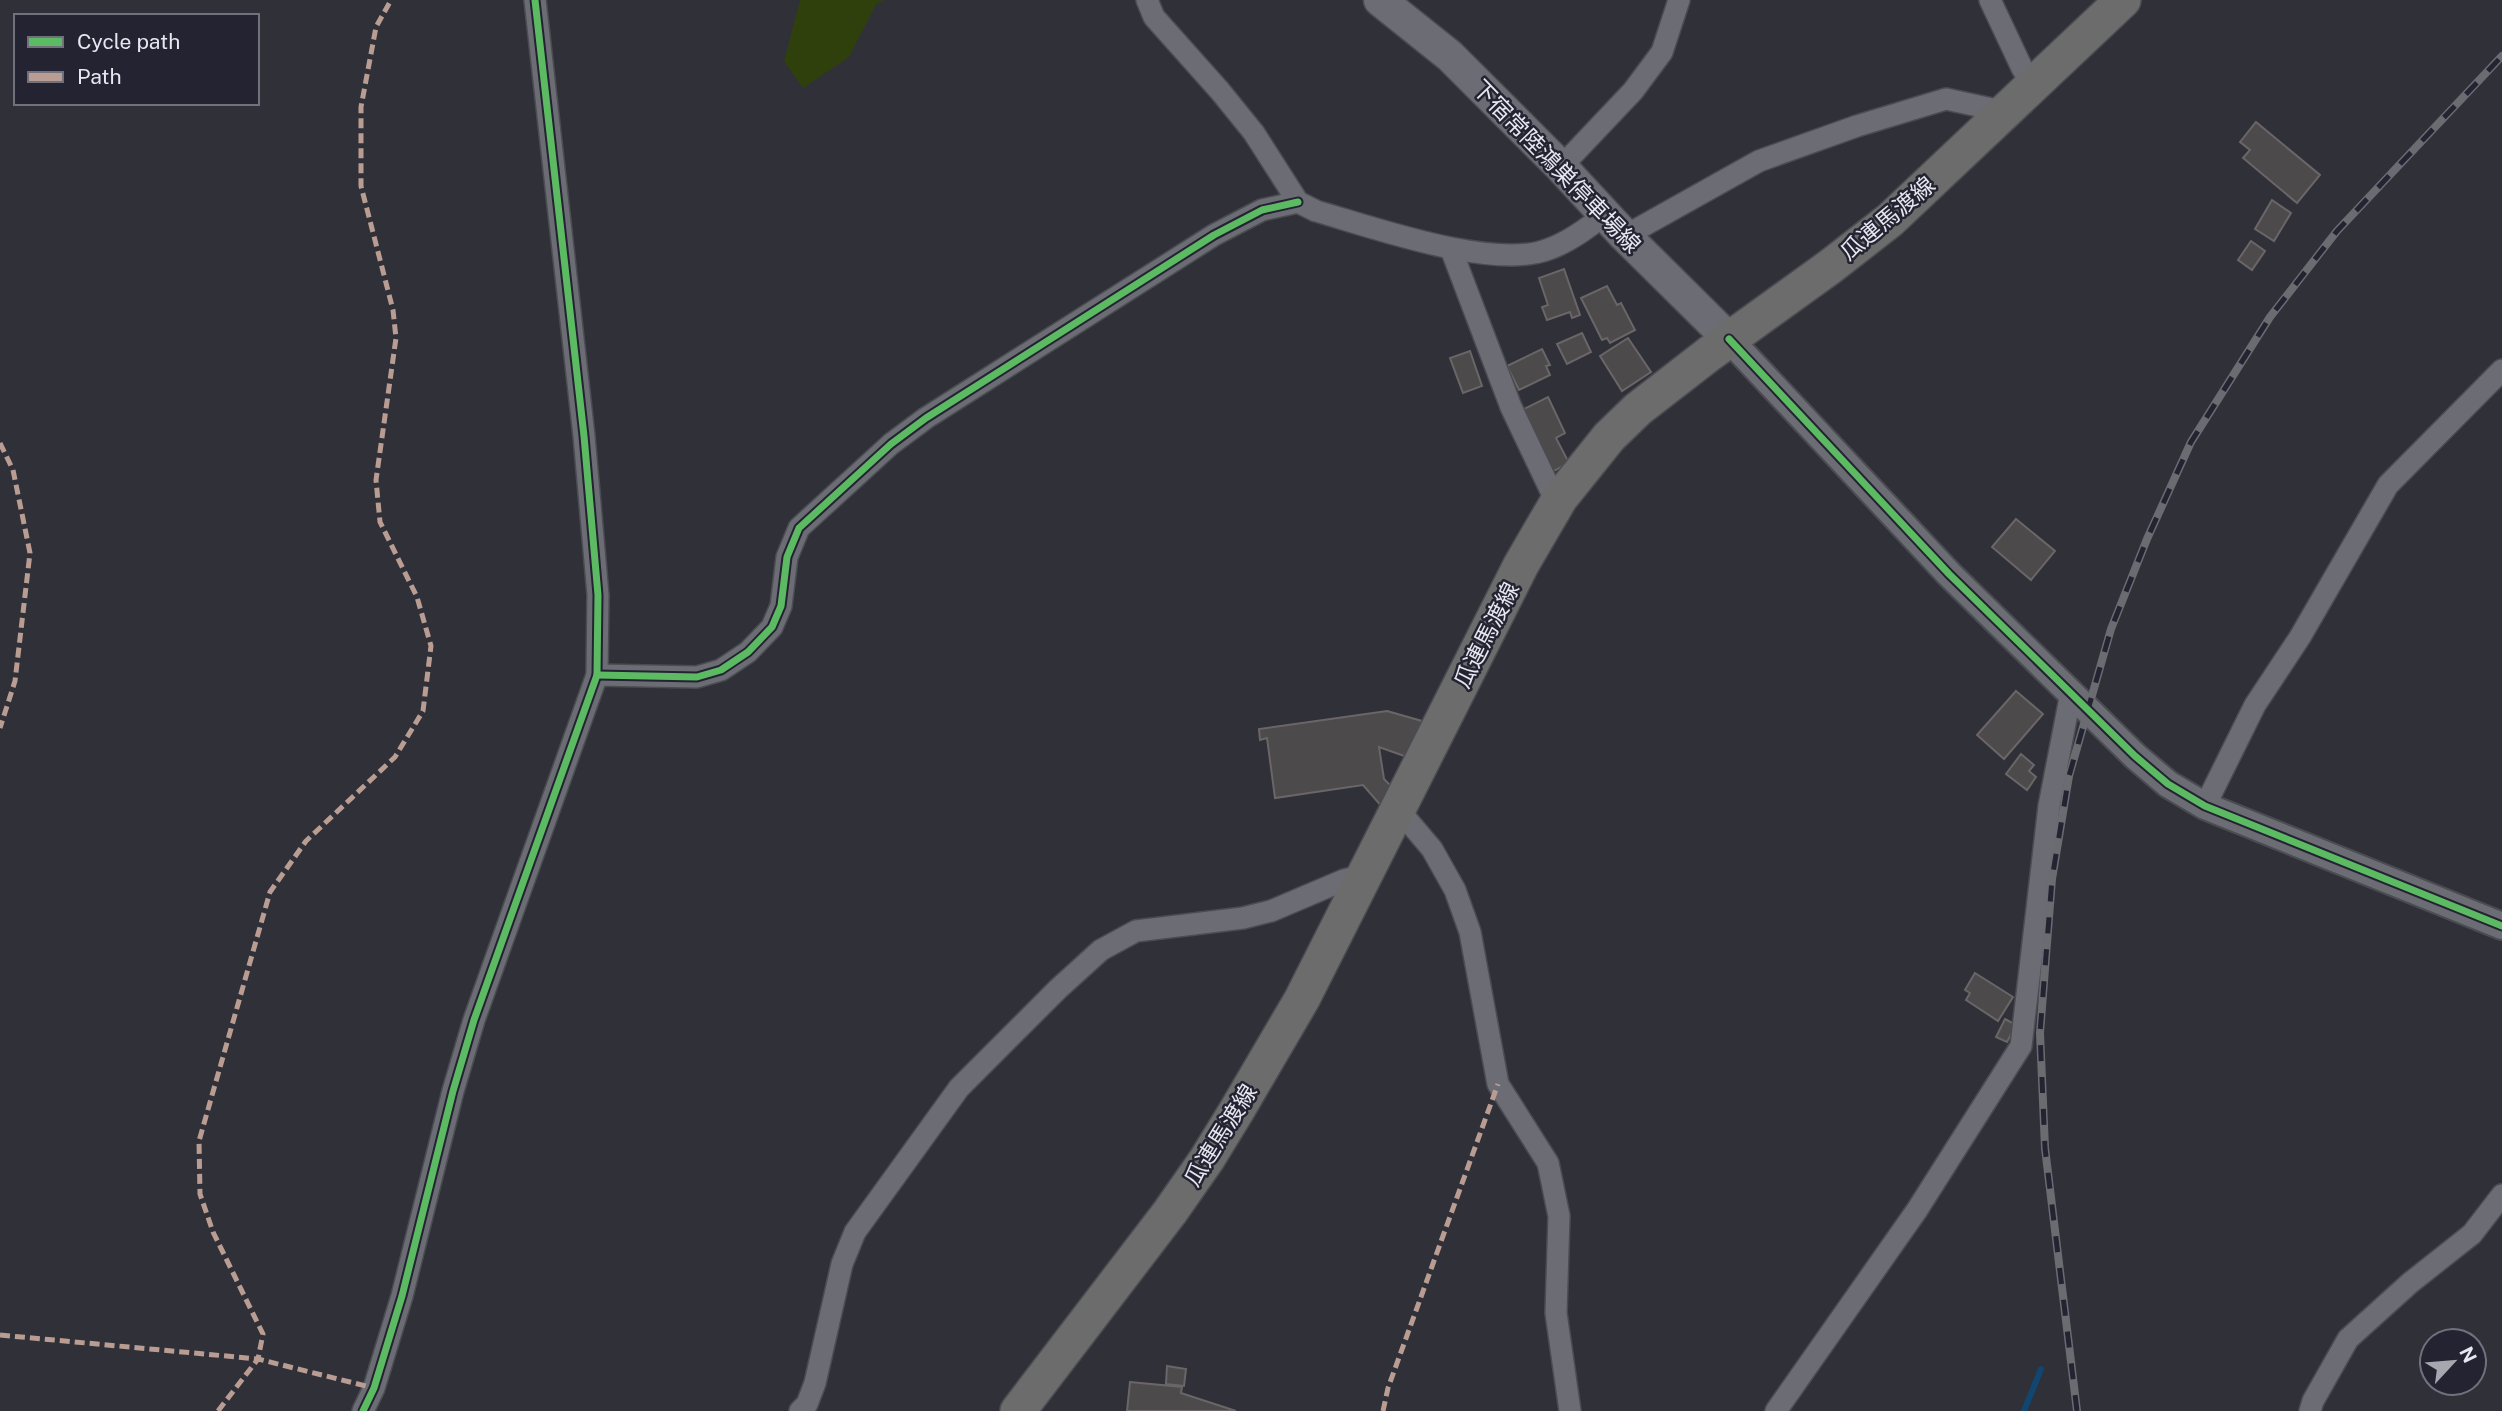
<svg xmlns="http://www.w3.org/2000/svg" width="2502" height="1411" font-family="'Public Sans','Noto Sans JP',sans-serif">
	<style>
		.green { fill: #2f400d }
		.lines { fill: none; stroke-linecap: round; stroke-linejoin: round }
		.stream { stroke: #114670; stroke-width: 6 }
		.building { fill: #4d4a4c; stroke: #6a6668; stroke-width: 2 }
		.minor-casing { stroke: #4b4b52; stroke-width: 24 }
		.tertiary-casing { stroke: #4b4b52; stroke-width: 30 }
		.secondary-casing { stroke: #4b4b52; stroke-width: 35 }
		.primary-casing { stroke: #4b4b52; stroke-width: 38 }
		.minor { stroke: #6c6c74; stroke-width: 21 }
		.tertiary { stroke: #6c6c74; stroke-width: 26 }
		.secondary { stroke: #6c6c74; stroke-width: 32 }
		.primary { stroke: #6d6c6c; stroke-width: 35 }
		.rail-casing { stroke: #6b6c71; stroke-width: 8 }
		.rail { stroke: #232332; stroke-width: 5; stroke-dasharray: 16; stroke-linecap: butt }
		.quiet { stroke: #b99d93; stroke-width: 5; stroke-dasharray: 10 5; stroke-linecap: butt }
		.cycleway-casing { stroke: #232332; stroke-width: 11 }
		.cycleway { stroke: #5cba63; stroke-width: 7 }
		.labels { text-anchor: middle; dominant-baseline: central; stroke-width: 5; stroke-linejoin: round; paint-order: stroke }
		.street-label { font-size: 23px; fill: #e7e7f1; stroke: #232332 }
	</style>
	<rect width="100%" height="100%" fill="#303038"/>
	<!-- green -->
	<path class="green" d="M800,0h84l-8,4 -27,53 -46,31 -19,-27z"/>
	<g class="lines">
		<!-- stream -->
		<path class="stream" d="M2024,1411l17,-42"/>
	</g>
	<!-- building -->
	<g class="building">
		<path d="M2256,122l64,53 -23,28 -54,-45 7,-8 -10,-8z"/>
		<path d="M2272,200l19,13 -17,28 -19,-12z"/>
		<path d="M2251,241l14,10 -13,19 -14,-10z"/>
		<path d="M1564,269l16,46 -8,3 -2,-6 -23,8 -5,-13 6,-2 -9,-27z"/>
		<path d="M1607,286l10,19 4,-2 14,27 -25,13 -3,-5 -5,2 -21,-42z"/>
		<path d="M1582,333l9,19 -24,12 -10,-20z"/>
		<path d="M1628,338l23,34 -29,19 -22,-35z"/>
		<path d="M1542,349l8,16 -4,1 4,9 -31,15 -12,-24z"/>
		<path d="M1470,351l12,35 -19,7 -13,-35z"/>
		<path d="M1548,397l17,36 -9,5 13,25 -19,10 -30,-62z"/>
		<path d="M2016,519l39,32 -24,29 -39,-33z"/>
		<path d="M2016,691l27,23 -39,45 -27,-24z"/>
		<path d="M1387,711l35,10 -6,21 -9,15 -28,-10 5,32 8,8 -9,21 -20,-23 -88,13 -8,-60 -7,2 -1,-11z"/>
		<path d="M2021,754l13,11 -5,6 7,6 -9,13 -21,-16z"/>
		<path d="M1975,973l38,24 -15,24 -32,-21 4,-7 -5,-3z"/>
		<path d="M2005,1019l11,6 -9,17 -11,-5z"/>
		<path d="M1167,1366l19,3 -2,17 -18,-2z"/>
		<path d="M1130,1382l52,5 -1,6 55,18h-109z"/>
	</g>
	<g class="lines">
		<defs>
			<g id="minor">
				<path d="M1147,0l7,17 66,74 34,42 44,69 18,9c56,16 179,60 233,38 20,-7 39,-21 55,-34"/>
				<path d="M1990,0l32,68 11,18"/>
				<path d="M1561,167l72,-76 29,-39 17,-52"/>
				<path d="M1625,236l134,-75 98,-35 89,-27 60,13"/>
				<path d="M1451,249l60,158 39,82 10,9"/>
				<path d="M597,675l100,2 24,-7 27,-18 24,-25 9,-21 6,-49 12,-29 92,-84 35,-26 288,-183 48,-25 36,-8"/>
				<path d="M2205,806l50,-101 45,-68 88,-152 114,-115"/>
				<path d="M1398,809l34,40 23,41 15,42 28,152 50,79 11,53 -3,97 14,98"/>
				<path d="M363,1411l11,-23 28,-92 51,-205 21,-71 123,-345 1,-80 -14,-159 -49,-436"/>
				<path d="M800,1411l7,-7 8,-21 27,-119 13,-32 104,-144 99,-99 43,-39 35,-19 107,-13 28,-7 73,-31 21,-5"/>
				<path d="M1776,1411l141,-201 104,-164 28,-240 22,-113"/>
				<path d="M2310,1411l3,-10 35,-62 62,-56 62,-49 30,-39"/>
			</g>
			<path id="tertiary" d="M1729,339l220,235 186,182 33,28 37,22 297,120"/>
			<path id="secondary" d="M1380,0l70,56 111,111 64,69 104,103"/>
			<path id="primary" d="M1018,1411l152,-199 37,-53 30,-49 65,-111 219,-434 39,-67 49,-61 29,-28 71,-55 122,-88 59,-46 233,-220"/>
		</defs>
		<!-- minor casing -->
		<use href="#minor" class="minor-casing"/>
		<!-- tertiary casing -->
		<use href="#tertiary" class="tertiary-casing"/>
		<!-- secondary casing -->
		<use href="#secondary" class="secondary-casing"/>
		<!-- primary casing -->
		<use href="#primary" class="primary-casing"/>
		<!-- minor -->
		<use href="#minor" class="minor"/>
		<!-- tertiary -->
		<use href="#tertiary" class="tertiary"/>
		<!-- secondary -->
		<use href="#secondary" class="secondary"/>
		<!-- primary -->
		<use href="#primary" class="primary"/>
		<defs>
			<path id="rail" d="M2077,1411l-32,-263 -5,-115 12,-154 17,-103 42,-147 36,-90 44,-97 79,-125 67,-86 165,-175"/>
		</defs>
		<!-- rail casing -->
		<use href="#rail" class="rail-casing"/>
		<!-- rail -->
		<use href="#rail" class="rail"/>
		<!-- quiet -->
		<g class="quiet">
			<path d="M0,443l13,27 17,83 -15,128 -15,47"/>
			<path d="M0,1335l258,24 116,29"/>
			<path d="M218,1411l40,-52 5,-25 -50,-102 -13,-38 -1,-53 71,-249 36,-51 89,-84 28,-46 8,-65 -14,-49 -37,-75 -4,-42 20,-142 -3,-28 -32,-124v-79l15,-80 15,-27"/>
			<path d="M1383,1411l5,-23 110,-304"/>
		</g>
		<defs>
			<g id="cycleway">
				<path d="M1729,339l220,235 186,182 33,28 37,22 297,120"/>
				<path d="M597,675l100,2 24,-7 27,-18 24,-25 9,-21 6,-49 12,-29 92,-84 35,-26 288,-183 48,-25 36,-8"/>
				<path d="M363,1411l11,-23 28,-92 51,-205 21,-71 123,-345 1,-80 -14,-159 -49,-436"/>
			</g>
		</defs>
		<!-- cycleway casing -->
		<use href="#cycleway" class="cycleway-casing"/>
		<!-- cycleway -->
		<use href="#cycleway" class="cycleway"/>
	</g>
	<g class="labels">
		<!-- street labels -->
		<g class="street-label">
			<text transform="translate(1557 166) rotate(46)">下宿常陸鴻巣停車場線</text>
			<text transform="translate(1887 218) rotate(-40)">瓜連馬渡線</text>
			<text transform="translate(1486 635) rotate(-63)">瓜連馬渡線</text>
			<text transform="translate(1220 1135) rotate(-58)">瓜連馬渡線</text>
		</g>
	</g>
	<!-- legend -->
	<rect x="14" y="14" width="245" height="91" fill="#232332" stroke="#71717e" stroke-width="2"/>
	<rect x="28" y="37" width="35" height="10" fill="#5cba63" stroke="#71717e" stroke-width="2"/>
	<text x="77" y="49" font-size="21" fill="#e7e7f1">Cycle path</text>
	<rect x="28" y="72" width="35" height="10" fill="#b99d93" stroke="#71717e" stroke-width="2"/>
	<text x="77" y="84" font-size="21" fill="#e7e7f1">Path</text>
	<!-- north arrow -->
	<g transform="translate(2453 1362) rotate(64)"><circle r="33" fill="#232332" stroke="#71717e" stroke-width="2"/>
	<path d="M0-5L12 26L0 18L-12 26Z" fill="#a7a7b0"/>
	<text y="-10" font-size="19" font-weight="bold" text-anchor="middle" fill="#e7e7f1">N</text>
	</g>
</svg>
